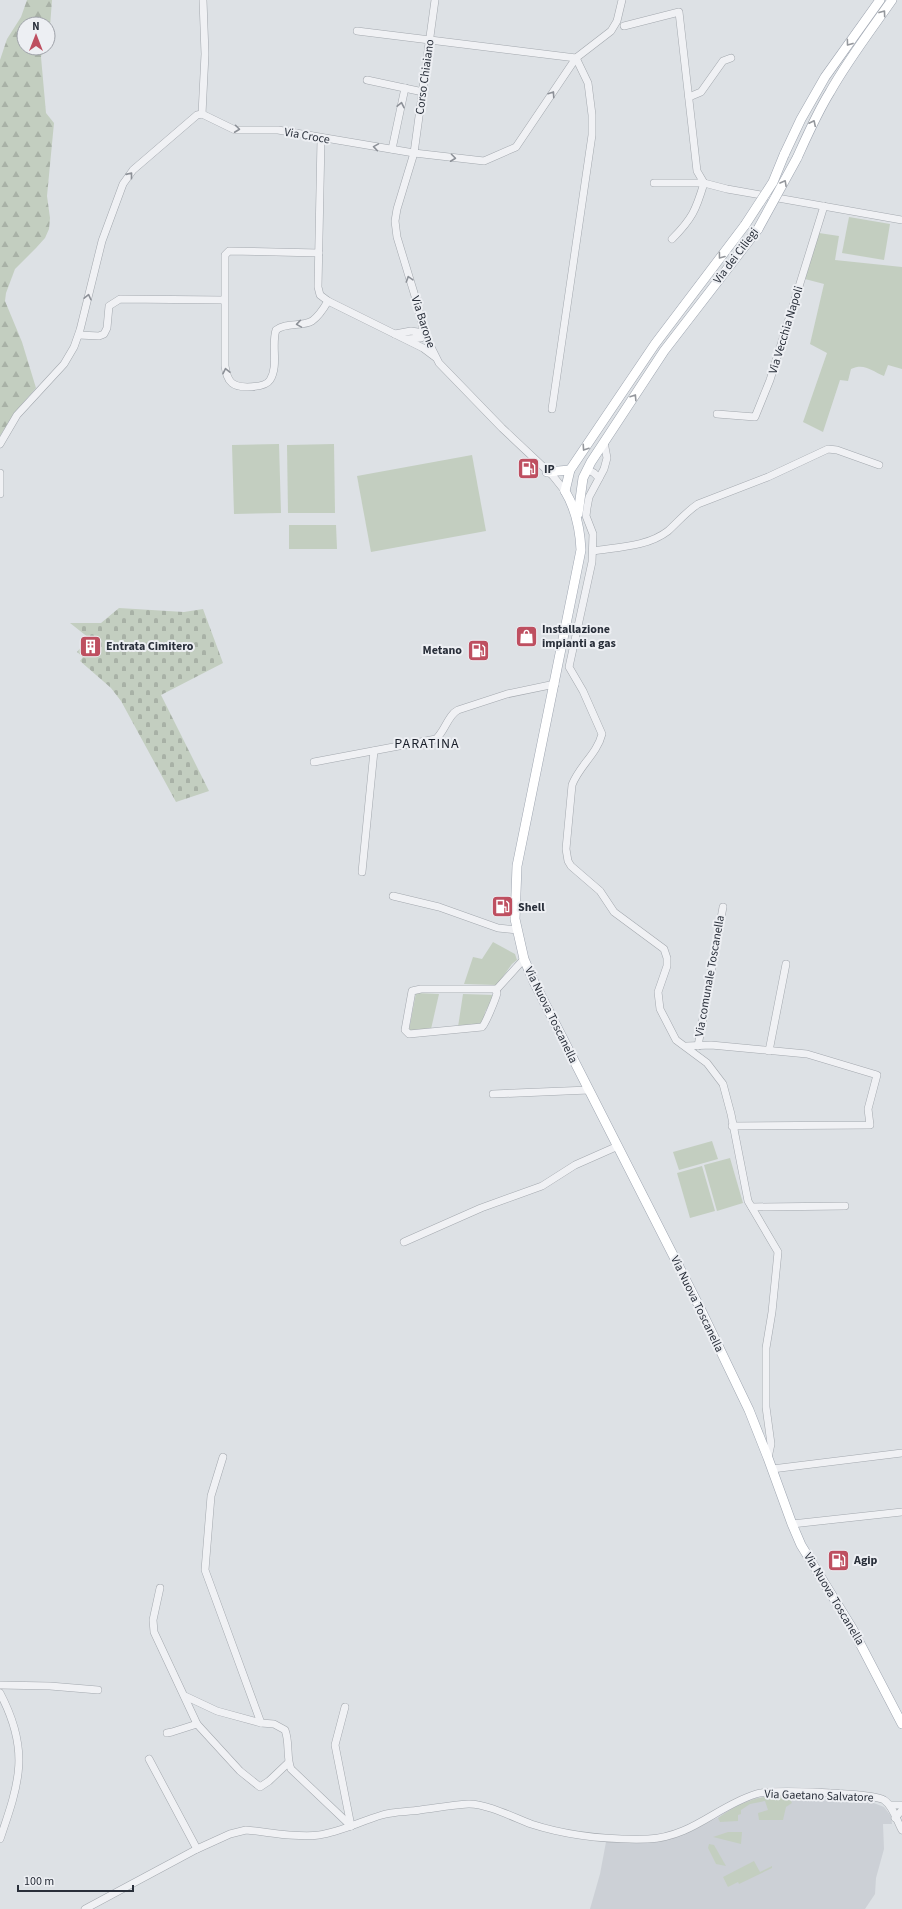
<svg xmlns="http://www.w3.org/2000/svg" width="902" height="1909" font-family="'Source Sans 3',sans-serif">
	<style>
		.built { fill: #ccd0d6 }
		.green { fill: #c3cec0 }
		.forest { fill: url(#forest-firs) }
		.cemetery { fill: url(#cemetery-stones) }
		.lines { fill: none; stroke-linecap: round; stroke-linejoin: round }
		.minor-casing { stroke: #a3a8ae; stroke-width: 8 }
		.major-casing { stroke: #9ea5b0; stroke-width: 10 }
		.minor { stroke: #f0f1f4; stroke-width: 7 }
		.major { stroke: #fff; stroke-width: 9 }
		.major-bridge-casing { stroke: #9ea5b0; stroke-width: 10; stroke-linecap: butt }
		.major-bridge { stroke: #fff; stroke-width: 9 }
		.oneway { stroke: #94979c }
		.oneway2 { stroke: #8c9097 }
		.labels { text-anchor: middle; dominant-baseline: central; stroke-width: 4; stroke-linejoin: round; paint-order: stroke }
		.street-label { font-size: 12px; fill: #292f3a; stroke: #edeff3 }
		.poi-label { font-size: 12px; font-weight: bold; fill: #292f3a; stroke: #edeff3; text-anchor: start }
		.quarter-label { font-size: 14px; letter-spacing: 1px; fill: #1b202b; stroke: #edeff3 }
	</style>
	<defs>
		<pattern id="forest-firs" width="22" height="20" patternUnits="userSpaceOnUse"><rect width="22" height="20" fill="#c3cec0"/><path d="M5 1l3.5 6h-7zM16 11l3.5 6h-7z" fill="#a8b1a6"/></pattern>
		<pattern id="cemetery-stones" width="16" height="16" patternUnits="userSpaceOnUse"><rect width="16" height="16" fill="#c3cec0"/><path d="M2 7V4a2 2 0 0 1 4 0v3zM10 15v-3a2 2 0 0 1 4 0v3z" fill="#a8b1a6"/></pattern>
	</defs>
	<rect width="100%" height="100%" fill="#dde1e5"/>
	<!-- built -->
	<path class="built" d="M788,1795l73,3 23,9 7,9 1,8h-9l1,25 -8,29 -1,16 -10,15h-275l10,-35 6,-32h46l19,-4 13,-4 33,-16 19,-13 19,-7z"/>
	<!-- green -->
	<g class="green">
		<path d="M849,217l41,7 -6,36 -42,-7z"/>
		<path d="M819,233l20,3 -4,24 67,7v102l-14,-4 -4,11c-13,-5 -19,-13 -33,-7l-3,12 -8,-1 -17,52 -20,-10 24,-69 -17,-9 14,-60 -19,-5z"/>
		<path d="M279,444l2,69 -47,1 -2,-69z"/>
		<path d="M334,444l1,69h-47l-1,-68z"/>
		<path d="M472,455l14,76 -115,21 -14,-76z"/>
		<path d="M289,525h47l1,24h-48z"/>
		<path d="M493,942l22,12 2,6 -5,4 -15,21 -33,-1 9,-27 9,2z"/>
		<path d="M416,993l23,1 -8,35 -21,2 -1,-1z"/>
		<path d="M463,994l31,1 -9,17 -2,13 -25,2z"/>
		<path d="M712,1141l6,18 -39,11 -6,-18z"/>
		<path d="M730,1158l13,45 -26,8 -13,-46z"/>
		<path d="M702,1166l13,45 -25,7 -13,-45z"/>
		<path d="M780,1795h8l4,8 -6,4 -3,13h-24l-1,-7 10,-3 -3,-9 -15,3 -9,6v4l-3,1v6l-18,1 -2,-4c21,-15 36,-21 62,-23z"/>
		<path d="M728,1832h14l-1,12 -28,-7z"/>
		<path d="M709,1844l5,1 12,21 -10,-2 -8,-16z"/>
		<path d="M754,1861l6,11 12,-6v2l-33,16 -1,-2 -10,5 -5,-10z"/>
	</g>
	<!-- forest -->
	<path class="forest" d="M27,0h25l-2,27 -2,5v-8h-24v24h19l-2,9 5,56 8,10 -7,73 3,22 -1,11 -4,9 -9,10 -21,21 -9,24 -1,8 17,41 14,46 -21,24 -15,24v-376l7,-21 14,-22z"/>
	<!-- cemetery -->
	<path class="cemetery" d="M119,608l65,4 19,-3 20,54 -62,32 48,96 -33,11 -55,-101 -10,-13 -31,-27 3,-4 -6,-5 12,-14 -19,-15h31z"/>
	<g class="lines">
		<defs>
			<g id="minor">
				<path d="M435,0l-21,153 -17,56 -2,12 2,16 21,69 6,27 15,30 63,65 51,48 12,15"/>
				<path d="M624,26l55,-14 18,159 7,12c-8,27 -12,36 -32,56"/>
				<path d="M357,31l219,27 12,25 4,32v20l-40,274"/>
				<path d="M367,80l56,12"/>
				<path d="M689,97l12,-5 22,-31 8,-3"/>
				<path d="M202,114l33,16h43l136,23 70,8 32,-14 60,-89 35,-27 6,-10 5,-21"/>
				<path d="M202,114l3,-60 -2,-54"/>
				<path d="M321,139l-3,148 2,8 8,6 95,47 12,9"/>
				<path d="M392,149l13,-61"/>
				<path d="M654,183h50l23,6 175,31"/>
				<path d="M319,253l-90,-2 -4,4v111c1,6 2,13 7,17 7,6 33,5 38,-3 9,-14 1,-35 6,-50 10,-8 26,-3 36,-9 7,-5 12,-13 16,-20"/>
				<path d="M395,334l16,-3 13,2"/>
				<path d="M79,335l20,1 5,-2 3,-6 2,-22 11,-7 104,1"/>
				<path d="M407,339l14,-1 3,-5"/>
				<path d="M717,414l38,3 15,-37 54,-174"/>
				<path d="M604,442l3,16 -3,11 -15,28 -2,11 -1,8 7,18 -1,28 -23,105 14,24 19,43c-5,20 -23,32 -30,51l-6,64 2,12 3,5 29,25 14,21 50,37 3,9v8l-9,26 2,17 16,31 31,23 16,21 8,30 17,87 30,51 -6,60 -6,36v59l5,37 -3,14"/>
				<path d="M0,444l17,-29 47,-51 10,-17 6,-17 22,-89 21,-57 10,-14 64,-55 5,-1"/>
				<path d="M587,469l7,4 5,5"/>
				<path d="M0,473v21"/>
				<path d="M593,551c25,-4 54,-4 75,-20 10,-9 18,-19 30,-27l70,-27 60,-28 9,1 42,15"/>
				<path d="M314,762l122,-23c9,-8 12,-24 22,-29l49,-16 48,-10"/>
				<path d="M362,872l12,-121"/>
				<path d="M393,896l46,11 59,21 19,2"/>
				<path d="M421,989h74l2,4c-1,5 -12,32 -15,34l-73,7 -4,-4 7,-39z"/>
				<path d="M496,990l28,-31"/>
				<path d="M687,1046l24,-1 96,9 70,21 -9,34 2,16 -138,1"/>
				<path d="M698,1046l25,-139"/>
				<path d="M769,1051l17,-87"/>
				<path d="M493,1094l96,-4"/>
				<path d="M752,1207l93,-1"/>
				<path d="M404,1242l77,-34 61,-22 33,-21 43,-19"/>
				<path d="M223,1457l-12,39 -6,74 56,153"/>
				<path d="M772,1469l130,-16"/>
				<path d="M792,1524l110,-12"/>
				<path d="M160,1588l-7,32 1,12 43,92"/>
				<path d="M0,1685l50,1 48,4"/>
				<path d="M0,1693c30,57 20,88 0,146"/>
				<path d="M185,1696l32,15 44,12 13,1 11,6c5,13 1,27 6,39l60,57"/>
				<path d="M345,1707l-10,38 16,81"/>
				<path d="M167,1733l5,-1 25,-8 43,47 20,16 9,-6 19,-18"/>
				<path d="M149,1759l48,90"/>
				<path d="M890,1805h12"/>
				<path d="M895,1818l7,-8"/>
				<path d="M85,1909l112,-60 33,-15 16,-4c23,2 50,8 73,5 22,-3 42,-14 63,-20 12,-4 26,-3 38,-5 16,-2 32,-5 48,-6 17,-1 47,14 63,20 37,12 78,16 117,15 44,-2 69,-33 108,-45 15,-5 118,-1 128,6 9,6 13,21 18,30"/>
			</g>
			<g id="major">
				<path d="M784,155l17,-36 24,-42 55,-77"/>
				<path d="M797,158c10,-22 20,-45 33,-66 18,-32 41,-62 62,-92"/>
				<path d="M547,472l23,-2"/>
				<path d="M565,491c11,18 15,38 16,59l-64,316 -2,53 9,40 10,23 166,326 49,102 19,48 24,66 9,21 51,83 50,96"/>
				<path d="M565,491l5,-21 33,-49 52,-77 90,-119"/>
				<path d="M578,514l5,-36 8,-16 73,-111 94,-122"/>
			</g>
		</defs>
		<!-- minor casing -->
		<use href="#minor" class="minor-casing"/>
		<!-- major casing -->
		<use href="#major" class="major-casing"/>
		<!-- minor -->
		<use href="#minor" class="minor"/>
		<!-- major -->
		<use href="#major" class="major"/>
		<defs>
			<g id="major-bridge">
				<path d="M745,225l28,-43 11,-27"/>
				<path d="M758,229l39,-71"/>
			</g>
		</defs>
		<!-- major-bridge casing -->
		<use href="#major-bridge" class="major-bridge-casing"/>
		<!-- major-bridge -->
		<use href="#major-bridge" class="major-bridge"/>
	</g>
	<!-- one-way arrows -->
	<defs><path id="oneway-chevron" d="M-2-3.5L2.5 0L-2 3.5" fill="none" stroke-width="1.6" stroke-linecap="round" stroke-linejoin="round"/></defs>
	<g class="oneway">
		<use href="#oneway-chevron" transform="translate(883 13) rotate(-54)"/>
		<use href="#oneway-chevron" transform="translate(849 43) rotate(126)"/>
		<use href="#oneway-chevron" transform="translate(813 123) rotate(-64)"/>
		<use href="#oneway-chevron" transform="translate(784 183) rotate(-61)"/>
		<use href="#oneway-chevron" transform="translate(721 256) rotate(127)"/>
		<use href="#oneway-chevron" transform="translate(634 397) rotate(-57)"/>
		<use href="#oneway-chevron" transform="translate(585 448) rotate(124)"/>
	</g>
	<g class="oneway2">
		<use href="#oneway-chevron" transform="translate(552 94) rotate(-56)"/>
		<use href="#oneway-chevron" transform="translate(401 105) rotate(-78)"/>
		<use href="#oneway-chevron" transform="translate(237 129) rotate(7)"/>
		<use href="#oneway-chevron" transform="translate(376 147) rotate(-171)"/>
		<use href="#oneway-chevron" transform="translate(453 158) rotate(7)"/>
		<use href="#oneway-chevron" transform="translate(130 175) rotate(-51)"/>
		<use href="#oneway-chevron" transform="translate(409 279) rotate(-108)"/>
		<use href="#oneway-chevron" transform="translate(88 297) rotate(-77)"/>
		<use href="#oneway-chevron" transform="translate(299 324) rotate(171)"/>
		<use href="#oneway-chevron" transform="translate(226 371) rotate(-102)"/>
	</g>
	<!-- icons -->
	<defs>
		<symbol id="fuel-square" viewBox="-11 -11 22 22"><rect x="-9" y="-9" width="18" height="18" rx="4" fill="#be4f60" stroke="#edeff3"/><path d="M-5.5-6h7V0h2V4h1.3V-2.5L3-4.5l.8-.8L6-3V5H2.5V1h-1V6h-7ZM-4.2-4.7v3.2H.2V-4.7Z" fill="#fff"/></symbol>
		<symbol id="shop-square" viewBox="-11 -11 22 22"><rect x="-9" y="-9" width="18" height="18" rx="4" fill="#be4f60" stroke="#edeff3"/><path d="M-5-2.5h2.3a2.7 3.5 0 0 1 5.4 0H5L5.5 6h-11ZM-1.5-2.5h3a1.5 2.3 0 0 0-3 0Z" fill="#fff"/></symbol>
		<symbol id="building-square" viewBox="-11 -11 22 22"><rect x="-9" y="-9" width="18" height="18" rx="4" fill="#be4f60" stroke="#edeff3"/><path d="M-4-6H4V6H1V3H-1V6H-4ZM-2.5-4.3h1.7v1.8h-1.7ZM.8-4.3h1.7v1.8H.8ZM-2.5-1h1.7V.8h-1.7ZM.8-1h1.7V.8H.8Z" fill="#fff"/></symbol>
	</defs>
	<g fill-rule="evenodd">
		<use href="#fuel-square" x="516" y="456" width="25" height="25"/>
		<use href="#shop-square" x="514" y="624" width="25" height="25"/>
		<use href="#building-square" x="78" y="634" width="25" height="25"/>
		<use href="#fuel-square" x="466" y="638" width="25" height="25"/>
		<use href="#fuel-square" x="490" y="894" width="25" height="25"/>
		<use href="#fuel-square" x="826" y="1548" width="25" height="25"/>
	</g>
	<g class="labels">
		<!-- street labels -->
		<g class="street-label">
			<text transform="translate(425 77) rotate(-82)">Corso Chiaiano</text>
			<text transform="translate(307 136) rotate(10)">Via Croce</text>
			<text transform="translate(736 256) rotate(-53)">Via dei Ciliegi</text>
			<text transform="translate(423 322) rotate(72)">Via Barone</text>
			<text transform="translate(786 330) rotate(-73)">Via Vecchia Napoli</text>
			<text transform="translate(710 976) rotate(-80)">Via comunale Toscanella</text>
			<text transform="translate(551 1015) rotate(64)">Via Nuova Toscanella</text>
			<text transform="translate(697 1304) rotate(64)">Via Nuova Toscanella</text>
			<text transform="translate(834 1599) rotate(59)">Via Nuova Toscanella</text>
			<text transform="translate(819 1796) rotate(2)">Via Gaetano Salvatore</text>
		</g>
		<!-- poi labels -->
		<g class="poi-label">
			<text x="544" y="469">IP</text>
			<text x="542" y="629">Installazione<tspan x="542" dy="14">impianti a gas</tspan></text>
			<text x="106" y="646">Entrata Cimitero</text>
			<text x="462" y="650" text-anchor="end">Metano</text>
			<text x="518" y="907">Shell</text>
			<text x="854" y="1560">Agip</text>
		</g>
		<!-- quarter labels -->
		<g class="quarter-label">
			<text x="427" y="744">PARATINA</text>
		</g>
	</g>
	<!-- north arrow -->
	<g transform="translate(36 36)"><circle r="19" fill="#edeff3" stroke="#9fa2a9"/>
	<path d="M0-3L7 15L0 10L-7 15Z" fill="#be4f60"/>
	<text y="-6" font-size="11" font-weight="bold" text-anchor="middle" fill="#292f3a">N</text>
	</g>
	<!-- scale -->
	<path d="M18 1885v6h115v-6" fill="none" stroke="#292f3a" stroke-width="2"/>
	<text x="24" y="1885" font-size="12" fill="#292f3a" stroke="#edeff3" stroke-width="3" paint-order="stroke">100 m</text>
</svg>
